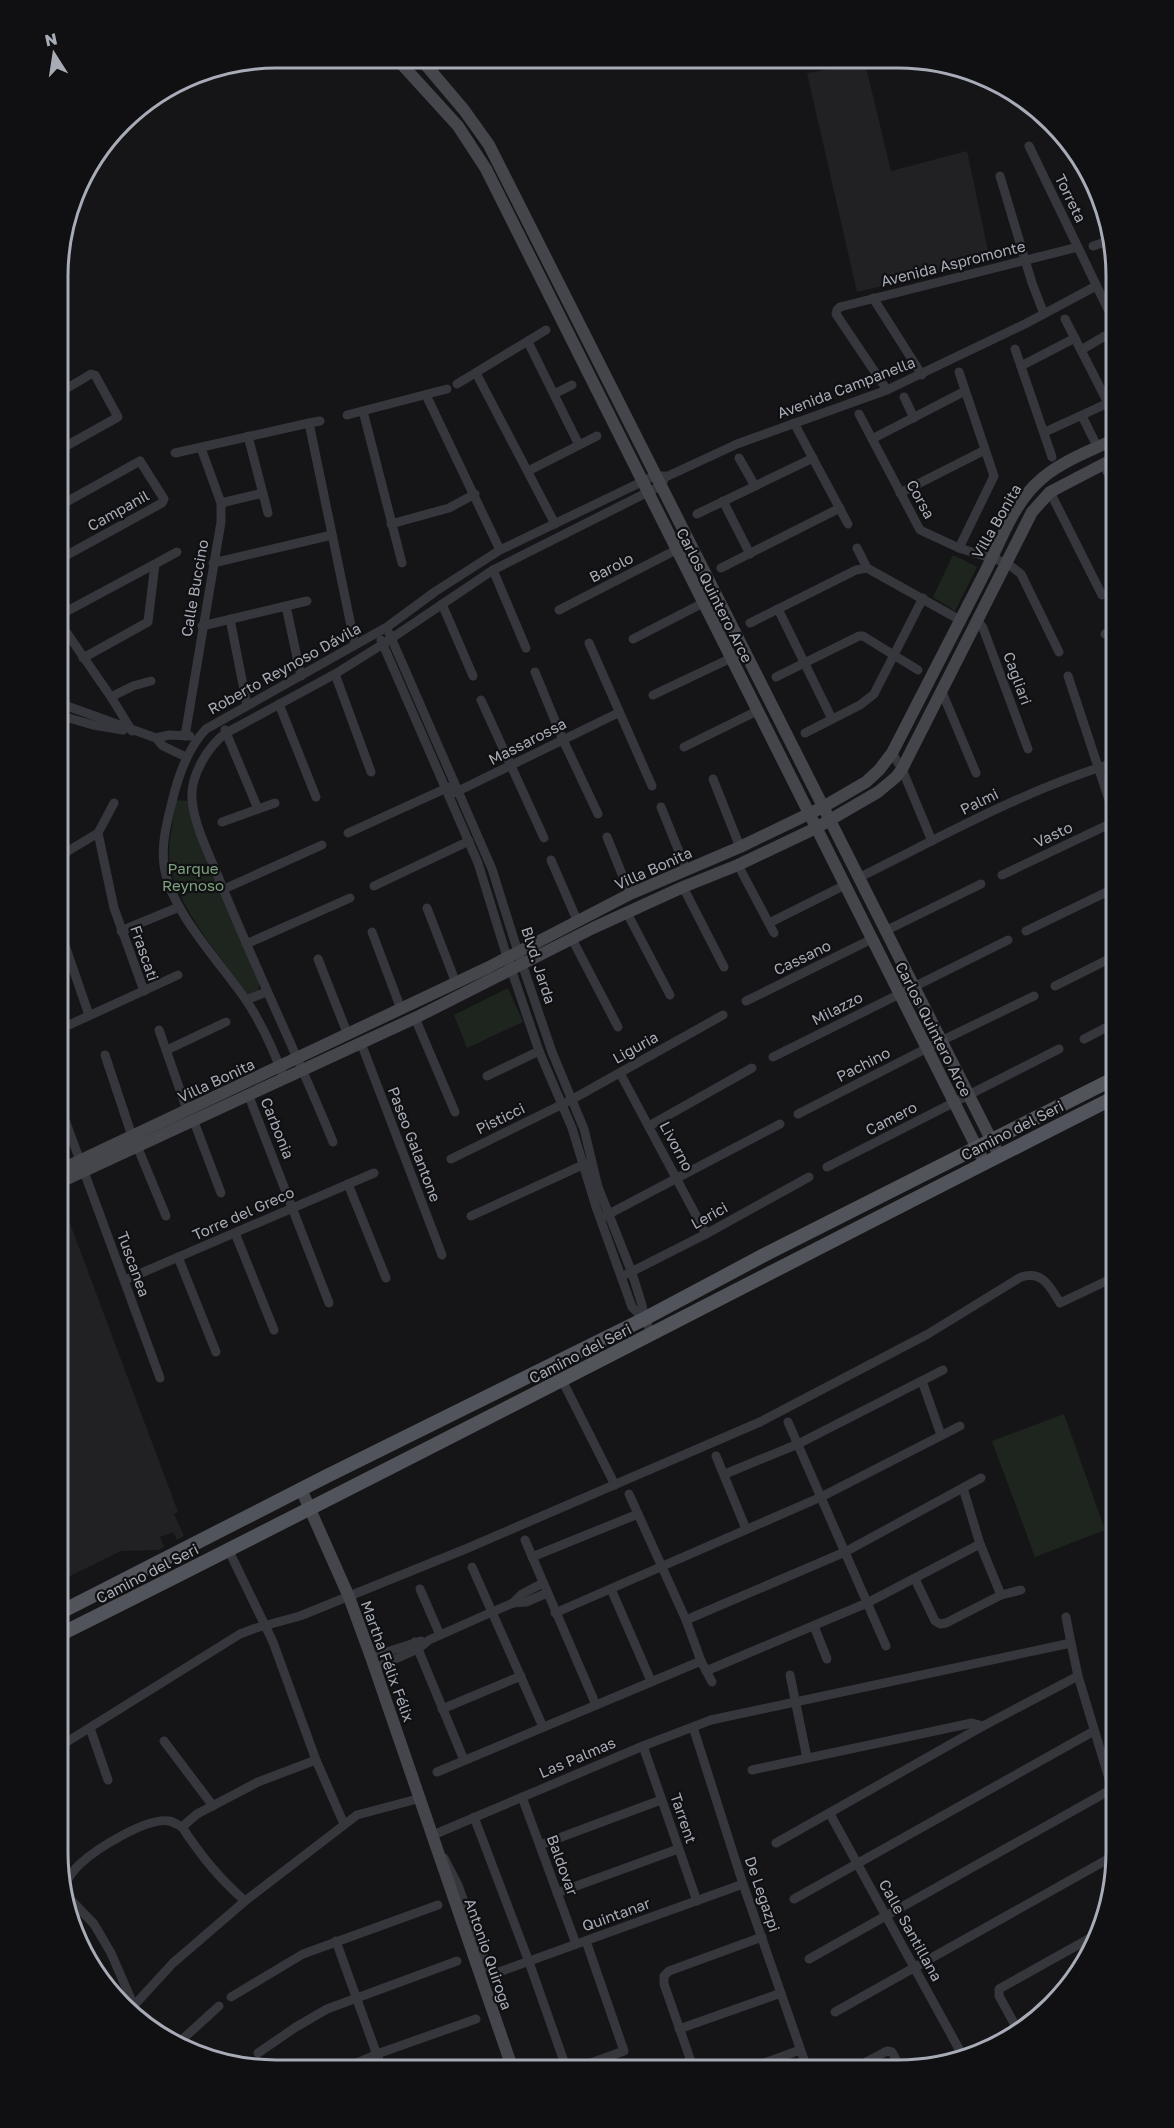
<svg xmlns="http://www.w3.org/2000/svg" width="1174" height="2128" font-family="'Golos Text',sans-serif">
	<style>
		.built { fill: #212124 }
		.green { fill: #1d251e }
		.lines { fill: none; stroke-linecap: round; stroke-linejoin: round }
		.street { stroke: #36373c; stroke-width: 9 }
		.secondary { stroke: #44464c; stroke-width: 12 }
		.primary { stroke: #52545b; stroke-width: 14 }
		.labels { text-anchor: middle; dominant-baseline: central; stroke-width: 4.5; stroke-linejoin: round; paint-order: stroke }
		.street-label { font-size: 15px; fill: #a7acb7; stroke: #101012 }
		.park-label { font-size: 15px; fill: #7ea180; stroke: #101012 }
		.rim { fill: none; stroke: #a7acb7; stroke-width: 3 }
	</style>
	<rect width="100%" height="100%" fill="#151517"/>
	<!-- built -->
	<g class="built">
		<path d="M865,63l26,108 76,-20 23,109 -133,32 -50,-219z"/>
		<path d="M58,1194h1l119,318 -4,2 10,22 -7,4 -4,-8 -13,5 4,10 -6,3 -37,1 -53,26 -7,18 -4,-2z"/>
	</g>
	<!-- green -->
	<g class="green">
		<path d="M953,555l24,12 -22,44 -22,-14z"/>
		<path d="M176,800l12,1 4,5 68,174 -2,10 -9,6c-25,-35 -79,-97 -80,-140 0,-18 5,-38 7,-56z"/>
		<path d="M508,988l15,34 -56,26 -13,-33z"/>
		<path d="M1064,1414l41,116 -70,27 -43,-116z"/>
	</g>
	<g class="lines">
		<!-- street -->
		<g class="street">
			<path d="M1029,146l88,182"/>
			<path d="M1000,176l32,107 12,31"/>
			<path d="M1093,246l18,-6"/>
			<path d="M873,298l49,77"/>
			<path d="M1065,319l43,84"/>
			<path d="M528,342l51,103"/>
			<path d="M1015,349l37,108"/>
			<path d="M1081,350l24,-14"/>
			<path d="M1021,366l54,-28"/>
			<path d="M959,372l35,104 -35,72"/>
			<path d="M476,373l79,151"/>
			<path d="M457,384l89,-54"/>
			<path d="M887,390l-51,-76 1,-4 3,-3 238,-60"/>
			<path d="M554,394l18,-9"/>
			<path d="M426,395l74,155"/>
			<path d="M904,397l10,21"/>
			<path d="M363,411l39,152"/>
			<path d="M859,414l61,116 39,18 48,15 14,11 38,78"/>
			<path d="M347,415l100,-26"/>
			<path d="M1082,416l16,32"/>
			<path d="M320,421l-11,2 46,222"/>
			<path d="M794,423l54,101"/>
			<path d="M1045,432l72,-33"/>
			<path d="M248,436l20,77"/>
			<path d="M872,439l93,-48"/>
			<path d="M59,450l59,-33 -23,-42 -4,-1 -32,19"/>
			<path d="M175,453l134,-30"/>
			<path d="M739,458l16,28"/>
			<path d="M1103,464l14,27"/>
			<path d="M528,471l69,-35"/>
			<path d="M1050,492l52,103"/>
			<path d="M900,493l85,-43"/>
			<path d="M723,501l27,53"/>
			<path d="M221,503l42,-10"/>
			<path d="M697,514l116,-56"/>
			<path d="M391,524l58,-16 26,-14"/>
			<path d="M857,548l10,20 93,52"/>
			<path d="M58,560l104,-57 2,-4 -24,-38 -81,45"/>
			<path d="M213,563l119,-28"/>
			<path d="M155,564l22,-12"/>
			<path d="M721,568l119,-60"/>
			<path d="M493,570l33,78"/>
			<path d="M442,604l31,72"/>
			<path d="M286,606l15,70"/>
			<path d="M778,609l54,110"/>
			<path d="M559,610l117,-60"/>
			<path d="M58,616l97,-52 -7,58 -65,36"/>
			<path d="M230,619l17,86"/>
			<path d="M58,620l53,77 21,34"/>
			<path d="M977,620l6,8 45,121"/>
			<path d="M750,623l106,-53 11,-2"/>
			<path d="M202,626l105,-25"/>
			<path d="M389,633l103,236 26,83 34,100 32,77 14,58 34,86 10,32 2,14"/>
			<path d="M1105,634l12,-5"/>
			<path d="M633,639l70,-36"/>
			<path d="M381,640l97,223 29,94 32,94 33,77 24,79 36,100 12,12 9,16"/>
			<path d="M589,643l63,143"/>
			<path d="M535,672l28,68 35,74"/>
			<path d="M335,674l36,98"/>
			<path d="M1068,676l49,148"/>
			<path d="M776,677l83,-41h4l55,34"/>
			<path d="M942,692l34,81"/>
			<path d="M58,695l7,6 1,9"/>
			<path d="M653,695l91,-43"/>
			<path d="M111,697l22,-11 18,-5"/>
			<path d="M481,700l63,138"/>
			<path d="M279,704l37,93"/>
			<path d="M67,706l89,32 13,-3 21,1"/>
			<path d="M62,716l31,9 30,5"/>
			<path d="M225,730l33,79"/>
			<path d="M805,733l55,-28 14,-11 49,-96"/>
			<path d="M185,736l36,-214v-19l-20,-55"/>
			<path d="M156,738l7,8 23,11"/>
			<path d="M684,747l73,-36"/>
			<path d="M892,753l10,16 30,72"/>
			<path d="M713,779l27,68"/>
			<path d="M454,793l164,-80"/>
			<path d="M661,807l25,62"/>
			<path d="M58,811l1,2"/>
			<path d="M222,822l53,-19"/>
			<path d="M98,833l16,75 30,83"/>
			<path d="M348,833l101,-46"/>
			<path d="M607,837l23,57"/>
			<path d="M58,857l40,-24 16,-30"/>
			<path d="M551,860l26,60"/>
			<path d="M738,865l36,68"/>
			<path d="M1002,875l114,-54"/>
			<path d="M858,878c85,-42 168,-89 259,-116"/>
			<path d="M374,886l95,-45"/>
			<path d="M683,887l41,80"/>
			<path d="M224,889l98,-44"/>
			<path d="M427,908l29,75"/>
			<path d="M627,913l43,82"/>
			<path d="M769,923l76,-38"/>
			<path d="M58,925l31,90"/>
			<path d="M121,931l58,-24"/>
			<path d="M885,931l96,-47"/>
			<path d="M1026,931l91,-44"/>
			<path d="M372,932l29,77"/>
			<path d="M572,939l46,88"/>
			<path d="M246,944l104,-46"/>
			<path d="M318,959l30,76"/>
			<path d="M1055,986l62,-31"/>
			<path d="M246,1000l20,-8"/>
			<path d="M746,1001l126,-62"/>
			<path d="M415,1018l40,94"/>
			<path d="M58,1030l120,-55"/>
			<path d="M159,1030l28,80"/>
			<path d="M1084,1039l33,-17"/>
			<path d="M361,1043l81,212"/>
			<path d="M167,1050l59,-28"/>
			<path d="M105,1055l27,81"/>
			<path d="M773,1057l235,-117"/>
			<path d="M620,1073l86,161"/>
			<path d="M487,1076l52,-25"/>
			<path d="M284,1078c-10,-27 -22,-54 -38,-78 -25,-37 -77,-90 -82,-135 -3,-21 3,-43 8,-63 6,-26 15,-53 34,-73l181,-102 49,-36 64,-41 154,-74h14l69,-32 150,-54 138,-66 71,-38"/>
			<path d="M248,1094l81,209"/>
			<path d="M58,1101l102,277"/>
			<path d="M798,1114l143,-73 93,-45"/>
			<path d="M193,1119l28,74"/>
			<path d="M649,1126l103,-58"/>
			<path d="M333,1142c-35,-86 -76,-170 -111,-256 -10,-26 -28,-59 -30,-87 -2,-23 16,-53 34,-66l109,-59 48,-30 110,-74 167,-84 4,-6"/>
			<path d="M137,1146l29,70"/>
			<path d="M451,1159l120,-59 152,-85"/>
			<path d="M827,1167l232,-118"/>
			<path d="M348,1184l38,94"/>
			<path d="M471,1216l116,-53"/>
			<path d="M605,1216l175,-92"/>
			<path d="M235,1233l39,97"/>
			<path d="M178,1257l38,95"/>
			<path d="M627,1274l79,-40 103,-57"/>
			<path d="M125,1280l249,-107"/>
			<path d="M562,1380l53,105"/>
			<path d="M922,1381l19,54"/>
			<path d="M788,1422l98,224"/>
			<path d="M716,1456l30,73"/>
			<path d="M725,1474l73,-30 145,-74"/>
			<path d="M963,1488l17,56 21,51"/>
			<path d="M629,1494l57,126 15,41 11,21"/>
			<path d="M525,1540l71,165"/>
			<path d="M229,1551l44,91 43,118 28,64"/>
			<path d="M532,1557l106,-43"/>
			<path d="M472,1567l71,160"/>
			<path d="M915,1579l20,42 5,3 6,-1 55,-28 20,-5"/>
			<path d="M420,1589l20,46"/>
			<path d="M611,1589l40,92"/>
			<path d="M513,1603l9,-9 21,-11"/>
			<path d="M555,1613l266,-116 139,-71"/>
			<path d="M1066,1617l5,26"/>
			<path d="M686,1620l159,-68 136,-74"/>
			<path d="M814,1626l13,33"/>
			<path d="M415,1642l49,118"/>
			<path d="M371,1657l50,-16"/>
			<path d="M375,1668l43,-19 11,-9 63,-28 21,-9 13,-1 21,-9"/>
			<path d="M706,1671l161,-68 113,-59"/>
			<path d="M790,1675l17,83"/>
			<path d="M442,1709l79,-33"/>
			<path d="M693,1727l50,157 65,187"/>
			<path d="M90,1728l18,52"/>
			<path d="M164,1741l49,65"/>
			<path d="M643,1746l54,155"/>
			<path d="M57,1748l183,-114 16,-6 44,-12 168,-68 292,-126 168,-88 93,-57c22,-7 29,10 39,26l57,-27"/>
			<path d="M752,1770l220,-47 11,3"/>
			<path d="M437,1772l264,-111"/>
			<path d="M522,1797l54,147"/>
			<path d="M830,1814l135,246"/>
			<path d="M474,1817l55,145 38,108"/>
			<path d="M433,1835l210,-89 68,-26 360,-77 7,33 39,129"/>
			<path d="M776,1843l207,-117 95,-50"/>
			<path d="M540,1845l121,-45"/>
			<path d="M444,1858l14,27 29,81 4,4 8,2 244,-88"/>
			<path d="M63,1886c5,-7 10,-16 17,-22 16,-15 67,-47 89,-43 5,1 9,4 13,6"/>
			<path d="M64,1893l30,31 17,29 23,53"/>
			<path d="M557,1893l121,-44"/>
			<path d="M794,1899l300,-168"/>
			<path d="M245,1901c-27,-24 -43,-44 -63,-74l15,-13 61,-32 58,-22"/>
			<path d="M336,1941l46,128"/>
			<path d="M809,1959l303,-170"/>
			<path d="M231,1997l72,-43 135,-49"/>
			<path d="M128,2012l45,-49 72,-62 112,-86 64,-17"/>
			<path d="M835,2012l282,-158"/>
			<path d="M679,2029l102,-36"/>
			<path d="M1020,2034l-21,-38v-7l102,-57"/>
			<path d="M175,2046l44,-40"/>
			<path d="M258,2053l38,-26 31,-18 130,-48"/>
			<path d="M343,2069l34,-15 99,-35"/>
			<path d="M571,2070l53,-19 -38,-110"/>
			<path d="M694,2070l-30,-86v-8l5,-5 93,-34"/>
			<path d="M742,2071l58,-21"/>
			<path d="M849,2071l38,-20 5,1 10,19"/>
		</g>
		<!-- secondary -->
		<g class="secondary">
			<path d="M396,58l62,68 28,43 498,993"/>
			<path d="M420,58l44,52 25,35 510,1010"/>
			<path d="M58,1171l429,-203 143,-74 110,-47 83,-40 43,-25 13,-12 13,-17c31,-60 61,-119 92,-179 15,-29 29,-69 53,-91 21,-21 54,-32 80,-45"/>
			<path d="M58,1183l357,-165 178,-90 90,-41 55,-22 78,-37 62,-36 18,-15 6,-8 130,-257 18,-20 67,-35"/>
			<path d="M301,1489l48,108 22,60 142,413"/>
		</g>
		<!-- primary -->
		<g class="primary">
			<path d="M57,1614l268,-137 319,-158 122,-65 351,-177"/>
			<path d="M57,1636c355,-177 706,-361 1060,-540"/>
		</g>
	</g>
	<g class="labels">
		<!-- street labels -->
		<g class="street-label">
			<text transform="translate(1071 198) rotate(64)">Torreta</text>
			<text transform="translate(953 263) rotate(-14)">Avenida Aspromonte</text>
			<text transform="translate(846 387) rotate(-21)">Avenida Campanella</text>
			<text transform="translate(921 499) rotate(61)">Corsa</text>
			<text transform="translate(118 510) rotate(-29)">Campanil</text>
			<text transform="translate(996 521) rotate(-60)">Villa Bonita</text>
			<text transform="translate(611 567) rotate(-27)">Barolo</text>
			<text transform="translate(194 588) rotate(-80)">Calle Buccino</text>
			<text transform="translate(715 595) rotate(63)">Carlos Quintero Arce</text>
			<text transform="translate(284 668) rotate(-29)">Roberto Reynoso Dávila</text>
			<text transform="translate(1018 678) rotate(70)">Cagliari</text>
			<text transform="translate(527 741) rotate(-27)">Massarossa</text>
			<text transform="translate(979 801) rotate(-26)">Palmi</text>
			<text transform="translate(1053 834) rotate(-25)">Vasto</text>
			<text transform="translate(653 868) rotate(-24)">Villa Bonita</text>
			<text transform="translate(145 953) rotate(71)">Frascati</text>
			<text transform="translate(802 957) rotate(-26)">Cassano</text>
			<text transform="translate(539 965) rotate(72)">Blvd. Jarda</text>
			<text transform="translate(837 1008) rotate(-27)">Milazzo</text>
			<text transform="translate(934 1029) rotate(63)">Carlos Quintero Arce</text>
			<text transform="translate(635 1047) rotate(-29)">Liguria</text>
			<text transform="translate(863 1064) rotate(-27)">Pachino</text>
			<text transform="translate(216 1080) rotate(-25)">Villa Bonita</text>
			<text transform="translate(500 1118) rotate(-26)">Pisticci</text>
			<text transform="translate(891 1118) rotate(-27)">Camero</text>
			<text transform="translate(278 1128) rotate(68)">Carbonia</text>
			<text transform="translate(1012 1130) rotate(-27)">Camino del Seri</text>
			<text transform="translate(415 1144) rotate(69)">Paseo Galantone</text>
			<text transform="translate(677 1146) rotate(62)">Livorno</text>
			<text transform="translate(243 1213) rotate(-24)">Torre del Greco</text>
			<text transform="translate(709 1215) rotate(-29)">Lerici</text>
			<text transform="translate(134 1264) rotate(70)">Tuscanea</text>
			<text transform="translate(580 1353) rotate(-27)">Camino del Seri</text>
			<text transform="translate(147 1573) rotate(-27)">Camino del Seri</text>
			<text transform="translate(388 1661) rotate(70)">Martha Félix Félix</text>
			<text transform="translate(577 1757) rotate(-23)">Las Palmas</text>
			<text transform="translate(684 1818) rotate(71)">Tarrent</text>
			<text transform="translate(563 1865) rotate(70)">Baldovar</text>
			<text transform="translate(763 1894) rotate(71)">De Legazpi</text>
			<text transform="translate(616 1914) rotate(-20)">Quintanar</text>
			<text transform="translate(911 1930) rotate(61)">Calle Santillana</text>
			<text transform="translate(489 1954) rotate(71)">Antonio Quiroga</text>
		</g>
		<!-- park labels -->
		<g class="park-label">
			<text x="193" y="868">Parque<tspan x="193" dy="17">Reynoso</tspan></text>
		</g>
	</g>
	<!-- crop -->
	<path d="M0 0H1174V2128H0ZM276 68H898A208 208 0 0 1 1106 276V1852A208 208 0 0 1 898 2060H276A208 208 0 0 1 68 1852V276A208 208 0 0 1 276 68Z" fill="#101012" fill-rule="evenodd"/>
	<path class="rim" d="M276 68H898A208 208 0 0 1 1106 276V1852A208 208 0 0 1 898 2060H276A208 208 0 0 1 68 1852V276A208 208 0 0 1 276 68Z"/>
	<!-- north arrow -->
	<g transform="translate(54 54) rotate(348)" stroke="#101012" stroke-width="4.5" paint-order="stroke">
	<path d="M0-4.5L10 22L0 15L-10 22Z" fill="#a7acb7"/>
	<text y="-9" font-size="16" font-weight="bold" text-anchor="middle" fill="#a7acb7">N</text>
	</g>
</svg>
